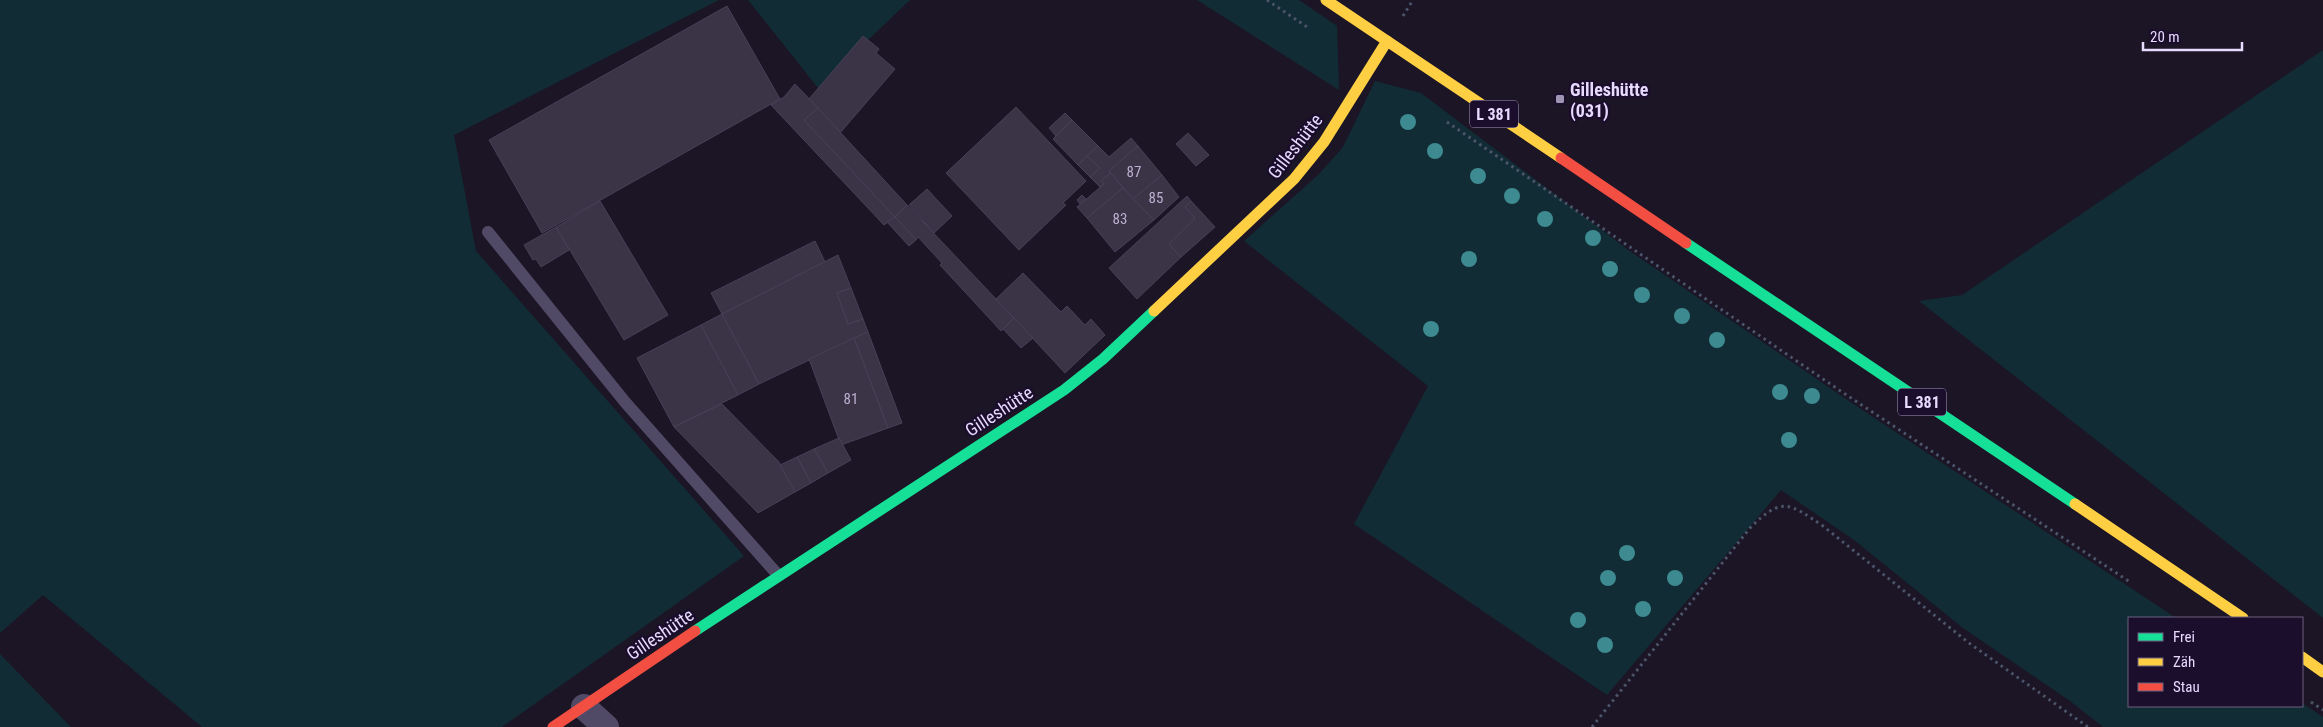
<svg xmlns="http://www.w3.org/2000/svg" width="2323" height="727" font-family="'Roboto Condensed',sans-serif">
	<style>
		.green { fill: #122c35 }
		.building { fill: #3b3446; stroke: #494058 }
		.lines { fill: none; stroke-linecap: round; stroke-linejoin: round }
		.path { stroke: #4c556a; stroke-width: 3; stroke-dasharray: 2.5 4; stroke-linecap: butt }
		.lane { stroke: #514a66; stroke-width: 12 }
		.street { stroke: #514a66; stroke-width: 26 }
		.fast { stroke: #16e098; stroke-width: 11 }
		.slow { stroke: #ffcf43; stroke-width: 11 }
		.jam { stroke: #f24e42; stroke-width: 11 }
		.tree { fill: #3d8b90 }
		.poi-dot { fill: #9f95b3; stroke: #1a0e2c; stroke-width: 2 }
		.labels { text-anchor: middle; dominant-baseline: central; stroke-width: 4.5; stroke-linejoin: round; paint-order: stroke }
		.number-label { font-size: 15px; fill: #bbb0d1 }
		.shield { fill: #1a0e2c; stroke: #a99dc0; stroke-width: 1 }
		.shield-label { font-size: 16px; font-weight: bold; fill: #e6daff }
		.poi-label { font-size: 18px; font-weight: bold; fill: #e6daff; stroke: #1a0e2c; text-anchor: start }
		.street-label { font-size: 18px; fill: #e6daff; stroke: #1a0e2c }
	</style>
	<rect width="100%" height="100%" fill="#1b1525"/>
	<!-- green -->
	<g class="green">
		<path d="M0,0h719l-265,135 22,116 268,305 -242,171h-300l-159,-132 -43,38z"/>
		<path d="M748,0h162l-92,88z"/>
		<path d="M1197,0h102l38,26 2,64z"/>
		<path d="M2323,50v568l-404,-317 43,-6z"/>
		<path d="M1375,81l46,12 206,156 222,152 327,217h-47v88h173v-3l21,14v10h-220l-33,-26 -107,-73 -109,-88 -73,-50 -174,205 -253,-171 74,-138 -184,-145 75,-67 24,-27z"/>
		<path d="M0,654l71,73h-71z"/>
	</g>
	<!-- building -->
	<g class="building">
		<path d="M727,6l53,93 -238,134 -53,-93z"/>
		<path d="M863,36l16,13 -3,4 19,16 -55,64 -31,-34z"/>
		<path d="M795,84l23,24 -14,12 91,97 -11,8 -113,-120 13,-8z"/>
		<path d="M1016,107l70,74 -23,22 3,2 -47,45 -73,-77z"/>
		<path d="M818,108l89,97 -12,12 -91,-97z"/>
		<path d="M1065,113l7,7 -16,16 -7,-8z"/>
		<path d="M1072,120l26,26 -20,19 -25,-26z"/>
		<path d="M1188,133l21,22 -13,11 -20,-22z"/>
		<path d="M1131,138l7,8 -29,25 2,2 -10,8 3,3 -4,3 -10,-10 10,-9 -13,-12 11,-10 11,11z"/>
		<path d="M1138,146l24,29 -29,24 -24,-28z"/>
		<path d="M1087,156l13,12 -10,9 -12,-12z"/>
		<path d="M1111,173l12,15 -36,30 -10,-11 27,-23 -3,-3z"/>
		<path d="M1162,175l17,22 -25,23 -21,-21z"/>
		<path d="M1123,188l31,32 -39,32 -28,-34z"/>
		<path d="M927,189l25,27 -18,17 -25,-28z"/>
		<path d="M1082,195l4,4 -6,5 -3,-4z"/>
		<path d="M1187,196l4,5 -6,6 10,11 -26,26 12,13 -44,42 -28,-31z"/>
		<path d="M600,201l68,114 -44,25 -68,-113z"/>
		<path d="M1191,201l24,26 -34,30 -12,-13 26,-26 -10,-11z"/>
		<path d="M907,205l107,113 -13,13 -61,-66 2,-2 -24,-26 -2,3 -21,-23z"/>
		<path d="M895,217l21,23 -7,6 -22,-24z"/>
		<path d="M556,227l13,23 -28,17 -5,-8 -3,1 -9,-15z"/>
		<path d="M815,241l10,21 -103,52 -11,-21z"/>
		<path d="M838,255l13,33 -14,5 11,31 15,-5 5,13 -109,52 -37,-70z"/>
		<path d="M1023,273l38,39 6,-6 18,19 6,-6 14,16 -40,38 -69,-74z"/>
		<path d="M851,288l12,31 -15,5 -11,-31z"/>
		<path d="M722,314l37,70 -21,11 -37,-70z"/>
		<path d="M1014,318l19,20 -12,10 -18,-19z"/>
		<path d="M701,325l37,70 -64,32 -37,-69z"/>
		<path d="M868,332l34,91 -14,5 -34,-90z"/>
		<path d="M854,338l34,90 -47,17 -32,-86z"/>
		<path d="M722,404l57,58 16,30 -37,21 -84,-86z"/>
		<path d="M839,438l12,22 -23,13 -14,-24z"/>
		<path d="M814,449l14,24 -17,10 -14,-26z"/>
		<path d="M797,457l14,26 -16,9 -15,-27z"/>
	</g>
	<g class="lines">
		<!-- path -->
		<g class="path">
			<path d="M1267,0l40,27"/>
			<path d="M1403,16l10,-16"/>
			<path d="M1447,122l398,272 285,188"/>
			<path d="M2311,702l12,8"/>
			<path d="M1592,727l158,-199c32,-32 39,-25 73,-2l146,117 119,84"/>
		</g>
		<!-- lane -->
		<path class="lane" d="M488,232l137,170 153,173"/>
		<!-- street -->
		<path class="street" d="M584,707l22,20"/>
		<!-- fast -->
		<g class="fast">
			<path d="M1686,243l389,261"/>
			<path d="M695,631l369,-241 39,-31 51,-48"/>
		</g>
		<!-- slow -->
		<g class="slow">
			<path d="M1326,0l235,158"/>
			<path d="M1154,311l140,-132 30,-37 63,-101"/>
			<path d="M2075,504l168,114"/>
			<path d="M2302,657l21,15"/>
		</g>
		<!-- jam -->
		<g class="jam">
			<path d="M1561,158l125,85"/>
			<path d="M553,727l142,-96"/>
		</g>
	</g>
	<!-- trees -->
	<g class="tree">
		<circle cx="1408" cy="122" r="8"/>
		<circle cx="1435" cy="151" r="8"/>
		<circle cx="1478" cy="176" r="8"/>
		<circle cx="1512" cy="196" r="8"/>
		<circle cx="1545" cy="219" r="8"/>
		<circle cx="1593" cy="238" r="8"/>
		<circle cx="1469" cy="259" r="8"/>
		<circle cx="1610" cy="269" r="8"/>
		<circle cx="1642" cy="295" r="8"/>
		<circle cx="1682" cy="316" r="8"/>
		<circle cx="1431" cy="329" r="8"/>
		<circle cx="1717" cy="340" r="8"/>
		<circle cx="1780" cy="392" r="8"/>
		<circle cx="1812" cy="396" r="8"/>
		<circle cx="1789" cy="440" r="8"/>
		<circle cx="1627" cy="553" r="8"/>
		<circle cx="1608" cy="578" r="8"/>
		<circle cx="1675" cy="578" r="8"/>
		<circle cx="1643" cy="609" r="8"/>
		<circle cx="1578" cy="620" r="8"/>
		<circle cx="1605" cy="645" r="8"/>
	</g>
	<!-- markers -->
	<rect class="poi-dot" x="1555" y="94" width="10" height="10" rx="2.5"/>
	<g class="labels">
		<!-- number labels -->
		<g class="number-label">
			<text x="1134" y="172">87</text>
			<text x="1156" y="198">85</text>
			<text x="1120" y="219">83</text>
			<text x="851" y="399">81</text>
		</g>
		<!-- shield labels -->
		<g class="shield">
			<rect x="1470" y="100.5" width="48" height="27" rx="4"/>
			<rect x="1898" y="388.5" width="48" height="27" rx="4"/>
		</g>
		<g class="shield-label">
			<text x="1494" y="114">L 381</text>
			<text x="1922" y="402">L 381</text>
		</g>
		<!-- poi labels -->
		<g class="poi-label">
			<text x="1570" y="89">Gilleshütte<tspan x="1570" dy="21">(031)</tspan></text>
		</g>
		<!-- street labels -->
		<g class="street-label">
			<text transform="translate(1295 146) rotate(-52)">Gilleshütte</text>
			<text transform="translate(999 411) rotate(-33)">Gilleshütte</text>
			<text transform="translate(660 634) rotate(-34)">Gilleshütte</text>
		</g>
	</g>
	<!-- legend -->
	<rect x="2128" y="617" width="175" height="90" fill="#1a0e2c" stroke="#6c6080"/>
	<rect x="2138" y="633" width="25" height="8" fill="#16e098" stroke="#6c6080"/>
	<text x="2173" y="642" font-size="15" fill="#e6daff">Frei</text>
	<rect x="2138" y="658" width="25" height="8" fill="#ffcf43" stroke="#6c6080"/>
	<text x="2173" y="667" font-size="15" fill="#e6daff">Zäh</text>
	<rect x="2138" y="683" width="25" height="8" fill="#f24e42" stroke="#6c6080"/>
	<text x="2173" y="692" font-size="15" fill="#e6daff">Stau</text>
	<!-- scale -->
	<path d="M2143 42v8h99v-8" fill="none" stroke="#e6daff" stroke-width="2.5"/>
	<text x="2150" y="42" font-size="15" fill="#e6daff" stroke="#1a0e2c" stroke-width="4" paint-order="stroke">20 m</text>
</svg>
